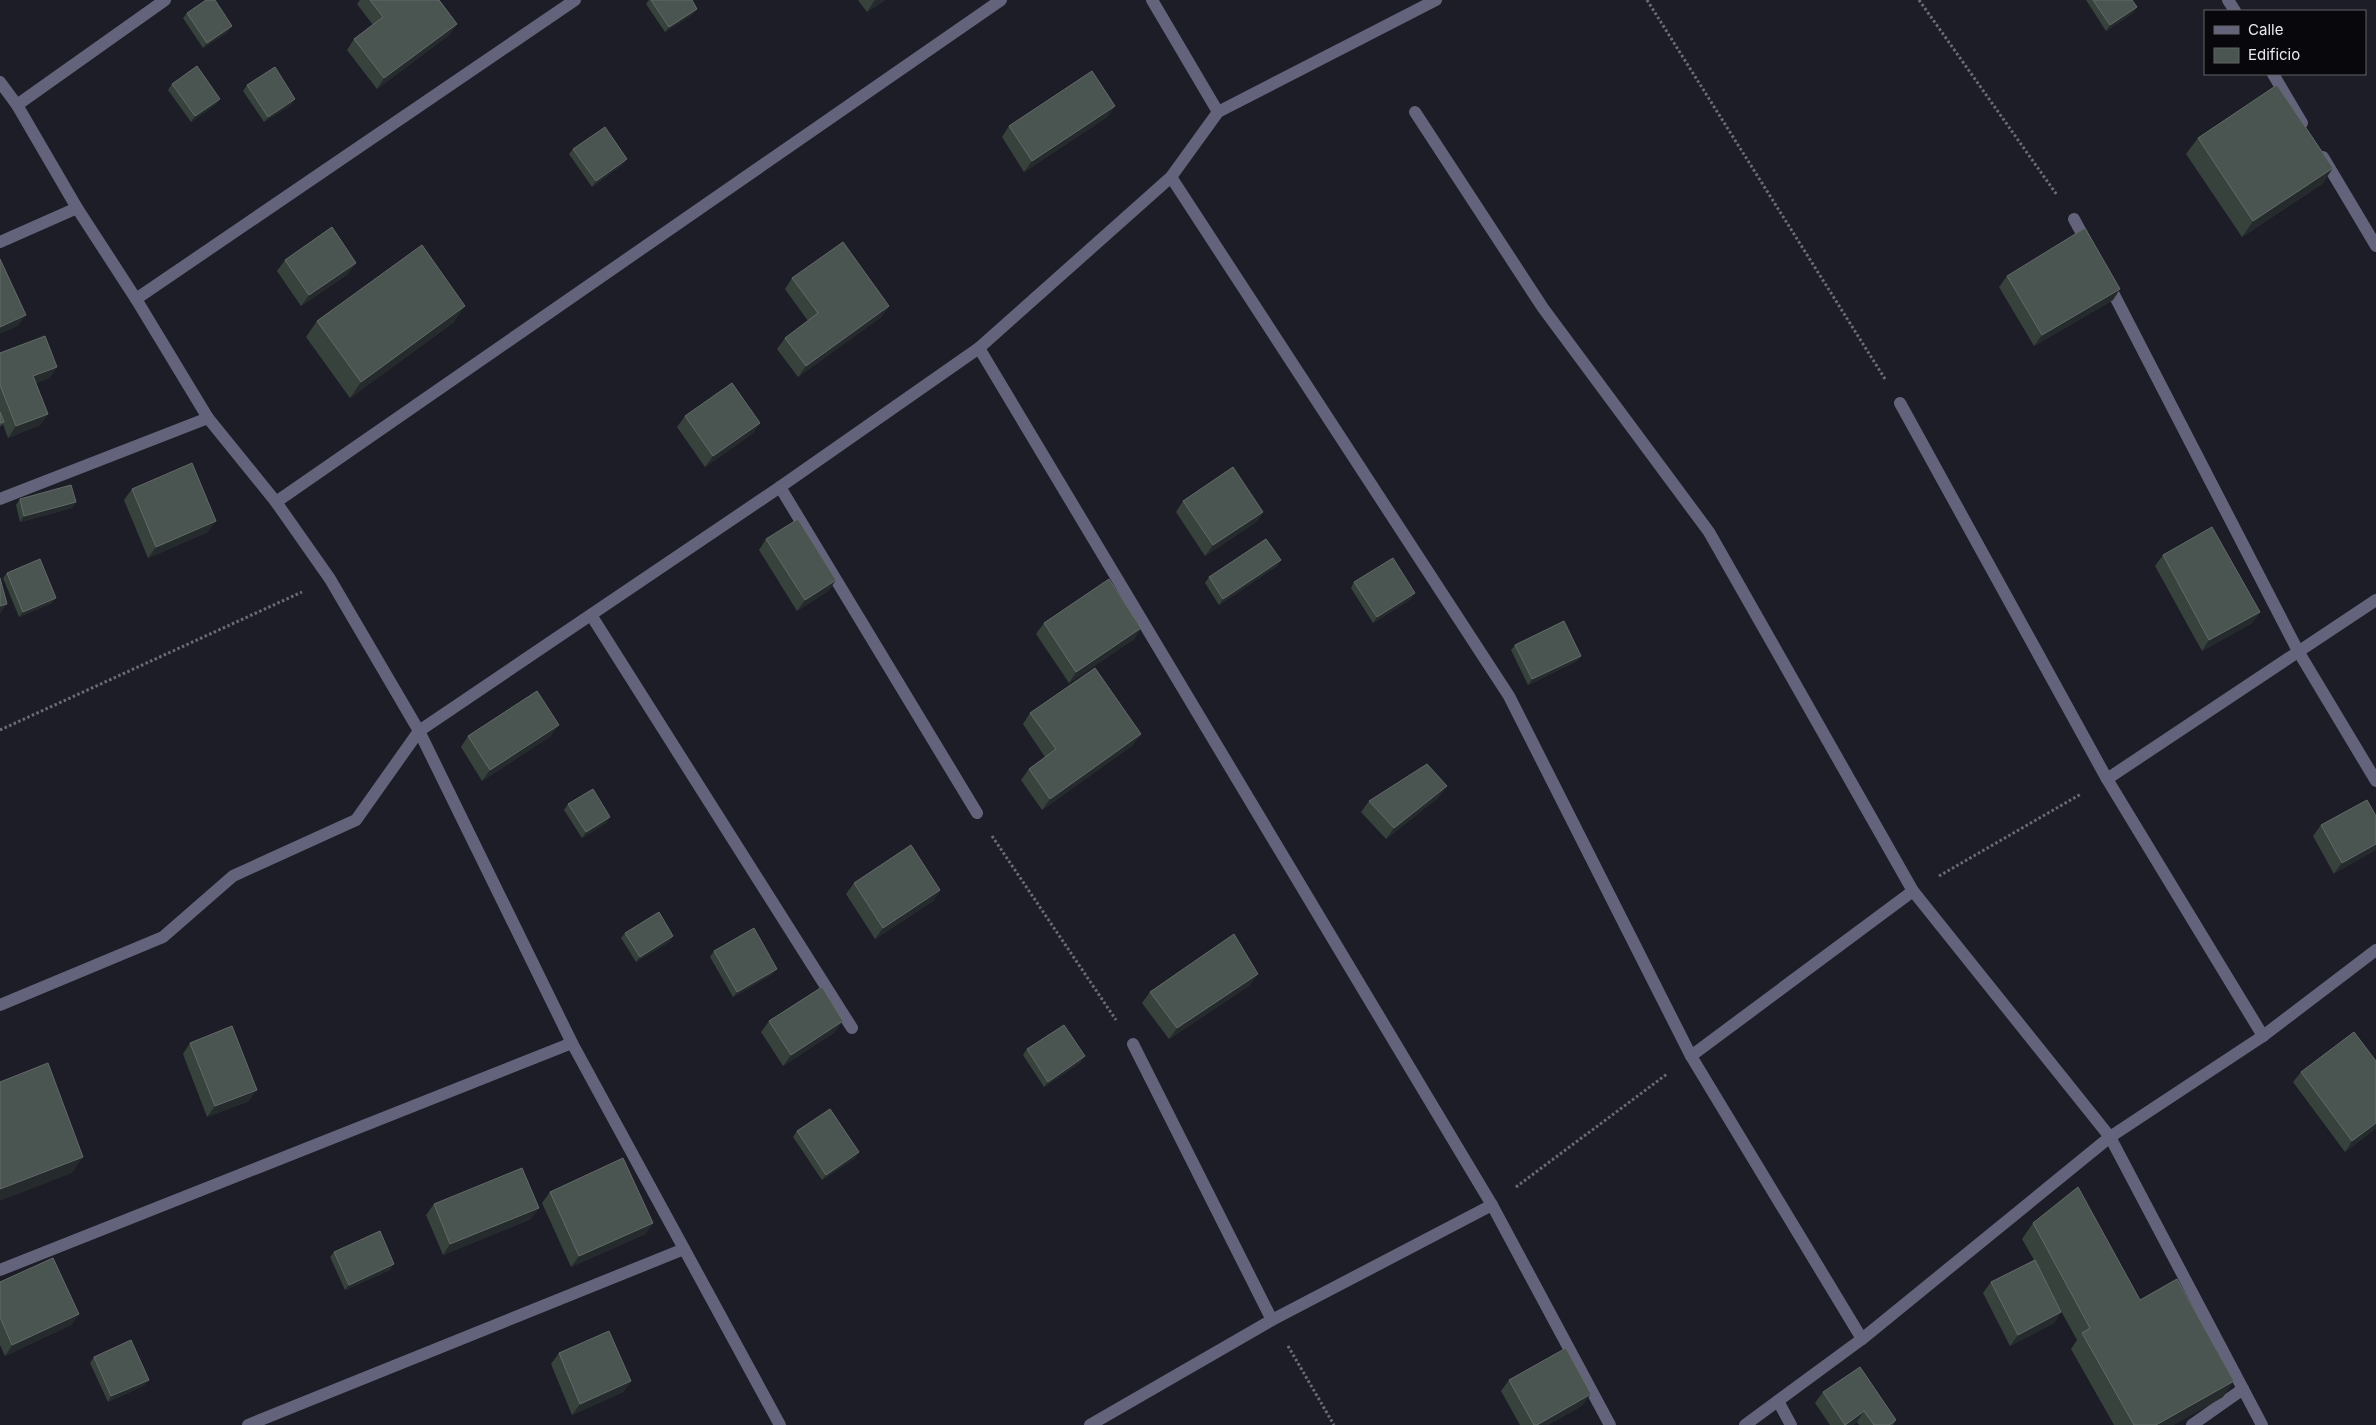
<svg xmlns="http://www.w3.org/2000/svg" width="2376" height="1425" font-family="Inter,sans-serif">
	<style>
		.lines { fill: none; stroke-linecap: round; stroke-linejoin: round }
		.path { stroke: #6c6c75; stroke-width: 3; stroke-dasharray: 2.5 2.5; stroke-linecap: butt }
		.street { stroke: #63647c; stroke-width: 12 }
		.wall { fill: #37423d }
		.shaded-wall { fill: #252b2c }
		.building { fill: #4a5450; stroke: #636b69 }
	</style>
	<rect width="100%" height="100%" fill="#1d1d27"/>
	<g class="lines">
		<!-- path -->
		<g class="path">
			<path d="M1647,0l238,379"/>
			<path d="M1919,0l138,195"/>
			<path d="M0,730l302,-138"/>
			<path d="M992,836l124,184"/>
			<path d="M1939,876l142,-82"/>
			<path d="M1516,1187l151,-113"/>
			<path d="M1288,1346l46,79"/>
		</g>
		<!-- street -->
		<g class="street">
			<path d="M1152,0l66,112"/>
			<path d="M2228,0l7,11"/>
			<path d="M2273,74l29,49"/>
			<path d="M0,82l17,23 60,103 59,91 72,119 68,84 54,77 89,152 153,312 208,382"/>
			<path d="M17,105l148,-105"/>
			<path d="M1415,112l128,196 166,224 204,359 197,246 152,288"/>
			<path d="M2323,157l53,89"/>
			<path d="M1171,177l338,519 182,360 171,283"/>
			<path d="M2074,219l14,26"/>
			<path d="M0,242l77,-34"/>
			<path d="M2108,283l190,368 78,130"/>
			<path d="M136,299l439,-299"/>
			<path d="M979,348l513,857 118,220"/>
			<path d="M1900,403l207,376 156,257"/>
			<path d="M780,487l197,326"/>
			<path d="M0,499l208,-81"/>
			<path d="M276,502l725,-502"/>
			<path d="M591,615l261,413"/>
			<path d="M2107,779l269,-179"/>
			<path d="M0,1005l163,-68 70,-61 123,-56 63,-89 361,-244 199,-139 192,-171 47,-65 218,-112"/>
			<path d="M1133,1044l139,276"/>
			<path d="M1691,1056l222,-165"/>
			<path d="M0,1270l572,-227"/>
			<path d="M1778,1401l13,24"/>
			<path d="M248,1425l436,-176"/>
			<path d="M1090,1425l182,-105 220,-115"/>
			<path d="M1745,1425l117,-86 248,-202 153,-101 113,-86"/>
			<path d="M2192,1425l51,-36"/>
		</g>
	</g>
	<!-- wall -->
	<g class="wall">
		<path d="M360,0h79l18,24 -8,11 -72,54 -30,-39 7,-11 19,-14 -16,-21z"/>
		<path d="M649,0h43l1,14 -28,18 -19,-28z"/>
		<path d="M858,0h27l-18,12z"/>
		<path d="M2086,0h46l5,7 -4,6 -27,18z"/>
		<path d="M187,13l41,19 -25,16 -20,-30z"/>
		<path d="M172,84l44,20 -25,18 -23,-32z"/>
		<path d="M247,85l44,20 -27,17 -21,-31z"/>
		<path d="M1115,106l-8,11 -83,55 -22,-35 7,-11z"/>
		<path d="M2198,138l135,30 -11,16 -80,53 -56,-83z"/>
		<path d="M573,149l50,15 -31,23 -23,-33z"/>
		<path d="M285,260l63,14 -47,32 -24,-35z"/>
		<path d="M2007,276l113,13 -7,11 -79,46 -35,-59z"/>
		<path d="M792,278l97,28 -8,11 -83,60 -21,-28 8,-11 23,-17 -23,-32z"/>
		<path d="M317,321l137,1 -104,76 -44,-61z"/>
		<path d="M0,353l57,14 -8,11 -13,5 12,31 -8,11 -32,13 -5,-14 -3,3z"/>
		<path d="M685,416l75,7 -8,11 -47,33 -28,-40z"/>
		<path d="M132,489l76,43 -60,26 -24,-58z"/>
		<path d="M20,499l56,3 -4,6 -52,14 -4,-17z"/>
		<path d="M1183,501l80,11 -7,10 -51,34 -29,-44z"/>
		<path d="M766,539l70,41 -8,11 -31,20 -38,-61z"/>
		<path d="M2163,555l97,57 -8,11 -50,28 -47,-85z"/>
		<path d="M1281,560l-4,6 -58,39 -14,-22 4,-6z"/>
		<path d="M7,573l45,30 -33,14 -16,-39z"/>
		<path d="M1354,582l57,17 -38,24 -22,-35z"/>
		<path d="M1044,623l97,5 -7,11 -65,44 -33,-49z"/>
		<path d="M1515,645l66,11 -4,5 -49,24 -17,-35z"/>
		<path d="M1030,713l103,32 -91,65 -21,-30 8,-11 16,-12 -22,-33z"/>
		<path d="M468,736h83l-69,45 -21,-34z"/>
		<path d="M1439,797l-53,42 -25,-27 8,-11z"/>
		<path d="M568,804l38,19 -24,15 -18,-28z"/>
		<path d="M2376,816l-42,58 -21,-38 8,-11z"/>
		<path d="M854,883l86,7 -7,11 -58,38 -29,-45z"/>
		<path d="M625,933l48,3 -4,6 -33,20 -15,-24z"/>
		<path d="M714,951l59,23 -40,23 -23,-40z"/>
		<path d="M1250,985l-81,54 -27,-36 8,-11z"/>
		<path d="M769,1021l66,11 -52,34 -22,-34z"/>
		<path d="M190,1043l59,58 -42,16 -24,-63z"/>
		<path d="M1027,1049l54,13 -37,25 -21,-32z"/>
		<path d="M2301,1072l75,56 -31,24 -52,-70z"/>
		<path d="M797,1131l62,21 -4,6 -33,22 -29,-43z"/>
		<path d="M550,1192l103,31 -8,11 -74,33 -29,-64z"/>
		<path d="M434,1204l97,15 -88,36 -17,-40z"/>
		<path d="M2033,1223l107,77 83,97 -50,28h-59l-43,-76 6,-9 -21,-38 5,10 -7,11 -44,23 -27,-53 8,-11 43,-22 -12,-21z"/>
		<path d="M334,1252l56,18 -45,20 -15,-33z"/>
		<path d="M0,1282l79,32 -8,11 -66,31 -5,-11z"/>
		<path d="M559,1353l72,28 -8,11 -51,23 -21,-51z"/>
		<path d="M94,1357l51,28 -37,17 -18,-39z"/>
		<path d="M1509,1380l74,25 -35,20h-28l-19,-34z"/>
		<path d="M1823,1392l73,28 -3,5h-34l-2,-3 -4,3h-23l-15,-22z"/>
	</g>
	<!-- shaded-wall -->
	<g class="shaded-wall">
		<path d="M876,0h9l-18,12 7,-11z"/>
		<path d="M2137,7l-4,6 -27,18 4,-6z"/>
		<path d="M697,9l-4,5 -28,18 4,-5z"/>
		<path d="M457,24l-8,11 -72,54 7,-11z"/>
		<path d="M232,26l-4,6 -25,16 4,-5z"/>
		<path d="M220,99l-4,5 -25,18 4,-6z"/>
		<path d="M295,99l-4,6 -27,17 4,-5z"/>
		<path d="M1115,106l-8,11 -83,55 8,-11z"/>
		<path d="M627,159l-4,5 -31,23 4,-6z"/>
		<path d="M2333,168l-11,16 -80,53 11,-16z"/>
		<path d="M356,263l-8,11 -47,32 8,-11z"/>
		<path d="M2120,289l-7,11 -79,46 8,-11z"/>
		<path d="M465,306l-11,16 -104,76 11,-16z"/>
		<path d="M889,306l-8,11 -83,60 8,-11z"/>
		<path d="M26,315l-8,11 -18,8v-7z"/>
		<path d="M57,367l-8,11 -24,9 8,-11z"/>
		<path d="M48,414l-8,11 -32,13 8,-12z"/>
		<path d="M760,423l-8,11 -47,33 8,-11z"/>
		<path d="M76,502l-4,6 -52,14 4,-6z"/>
		<path d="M1263,512l-7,10 -51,34 8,-11z"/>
		<path d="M216,521l-8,11 -60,26 8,-11z"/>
		<path d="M1281,560l-4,6 -58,39 4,-6z"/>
		<path d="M836,580l-8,11 -31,20 8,-11z"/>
		<path d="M1415,593l-4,6 -38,24 4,-6z"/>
		<path d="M56,598l-4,5 -33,14 4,-5z"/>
		<path d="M7,604l-7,10v-8z"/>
		<path d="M2260,612l-8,11 -50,28 7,-11z"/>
		<path d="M1141,628l-7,11 -65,44 7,-11z"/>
		<path d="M1581,656l-4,5 -49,24 4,-6z"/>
		<path d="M559,725l-8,11 -69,45 8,-11z"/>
		<path d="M1141,734l-8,11 -91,65 8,-11z"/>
		<path d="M1447,786l-8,11 -53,42 8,-11z"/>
		<path d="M610,817l-4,6 -24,15 4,-6z"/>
		<path d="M2376,844v6l-42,24 8,-11z"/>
		<path d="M940,890l-7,11 -58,38 8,-11z"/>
		<path d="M673,936l-4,6 -33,20 4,-5z"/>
		<path d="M777,969l-4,5 -40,23 4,-5z"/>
		<path d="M1258,974l-8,11 -81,54 8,-11z"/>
		<path d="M843,1021l-8,11 -52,34 8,-11z"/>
		<path d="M1085,1056l-4,6 -37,25 4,-5z"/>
		<path d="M257,1090l-8,11 -42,16 8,-11z"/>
		<path d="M2376,1123v5l-31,24 7,-11z"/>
		<path d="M859,1152l-4,6 -33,22 4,-5z"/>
		<path d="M83,1157l-11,16 -72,28v-12z"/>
		<path d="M539,1208l-8,11 -88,36 7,-11z"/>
		<path d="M653,1223l-8,11 -74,33 8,-11z"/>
		<path d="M394,1264l-4,6 -45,20 4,-5z"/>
		<path d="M2061,1312l-7,11 -44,23 8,-11z"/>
		<path d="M79,1314l-8,11 -66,31 7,-11z"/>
		<path d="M149,1380l-4,5 -37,17 3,-6z"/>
		<path d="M631,1381l-8,11 -51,23 8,-11z"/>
		<path d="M2234,1381l-11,16 -50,28h-17z"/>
		<path d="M1591,1394l-8,11 -35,20h-11z"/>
		<path d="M1864,1411l-7,11 -4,3h-7z"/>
	</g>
	<!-- building -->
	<g class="building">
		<path d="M206,0h9l17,26 -25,17 -20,-30z"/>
		<path d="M370,0h69l18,24 -73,54 -30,-39 29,-22z"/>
		<path d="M651,0h41l5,9 -28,18z"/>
		<path d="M2093,0h39l5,7 -27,18z"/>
		<path d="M197,66l23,33 -25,17 -23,-32z"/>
		<path d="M275,67l20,32 -27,18 -21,-32z"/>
		<path d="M1092,71l23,35 -83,55 -23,-35z"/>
		<path d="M2277,85l56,83 -80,53 -55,-83z"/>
		<path d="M605,127l22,32 -31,22 -23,-32z"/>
		<path d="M332,227l24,36 -47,32 -24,-35z"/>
		<path d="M2085,228l35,61 -78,46 -35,-59z"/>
		<path d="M843,242l46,64 -83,60 -21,-28 33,-25 -26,-35z"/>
		<path d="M422,245l43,61 -104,76 -44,-61z"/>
		<path d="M0,259l26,56 -26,12z"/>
		<path d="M45,336l12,31 -24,9 15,38 -32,12 -16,-41v-32z"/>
		<path d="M732,383l28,40 -47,33 -28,-40z"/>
		<path d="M0,412l4,10 -4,1z"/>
		<path d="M192,463l24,58 -60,26 -24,-58z"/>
		<path d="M1233,467l30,45 -50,33 -30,-44z"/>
		<path d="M71,485l5,17 -52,14 -4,-17z"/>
		<path d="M798,519l38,61 -31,20 -39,-61z"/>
		<path d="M2212,527l48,85 -51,28 -46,-85z"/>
		<path d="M1266,539l15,21 -58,39 -14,-22z"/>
		<path d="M1393,558l22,35 -38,24 -23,-35z"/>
		<path d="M40,559l16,39 -33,14 -16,-39z"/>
		<path d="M0,578l7,26 -7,2z"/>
		<path d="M1109,579l32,49 -65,44 -32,-49z"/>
		<path d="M1564,621l17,35 -49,23 -17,-34z"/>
		<path d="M1095,668l46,66 -91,65 -21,-30 27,-20 -26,-36z"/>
		<path d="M537,691l22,34 -69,45 -22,-34z"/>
		<path d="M1427,764l20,22 -53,42 -25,-27z"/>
		<path d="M593,789l17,28 -24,15 -18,-28z"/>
		<path d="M2367,800l9,16v28l-34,19 -21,-38z"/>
		<path d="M911,845l29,45 -57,38 -29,-45z"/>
		<path d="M659,912l14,24 -33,21 -15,-24z"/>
		<path d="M754,928l23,41 -40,23 -23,-41z"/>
		<path d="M1234,934l24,40 -81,54 -27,-36z"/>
		<path d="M822,987l21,34 -52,34 -22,-34z"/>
		<path d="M1064,1025l21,31 -37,26 -21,-33z"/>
		<path d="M232,1026l25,64 -42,16 -25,-63z"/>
		<path d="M2354,1032l22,29v62l-24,18 -51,-69z"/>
		<path d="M48,1063l35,94 -83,32v-107z"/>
		<path d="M830,1109l29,43 -33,23 -29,-44z"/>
		<path d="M623,1158l30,65 -74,33 -29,-64z"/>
		<path d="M522,1168l17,40 -89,36 -16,-40z"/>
		<path d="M2078,1187l62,113 37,-21 57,102 -78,44h-22l-52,-92 8,-5 -57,-105z"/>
		<path d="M380,1231l14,33 -45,21 -15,-33z"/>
		<path d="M53,1258l26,56 -67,31 -12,-28v-35z"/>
		<path d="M2035,1260l26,52 -43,23 -27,-53z"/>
		<path d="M609,1331l22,50 -51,23 -21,-51z"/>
		<path d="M131,1340l18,40 -38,16 -17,-39z"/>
		<path d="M1566,1348l25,46 -54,31h-3l-25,-45z"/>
		<path d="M1860,1367l36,53 -7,5h-15l-10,-14 -19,14 -22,-33z"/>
	</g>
	<!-- legend -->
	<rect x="2204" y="10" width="162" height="65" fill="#08080c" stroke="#626267"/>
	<rect x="2214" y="26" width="25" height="8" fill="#63647c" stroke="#626267"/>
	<text x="2248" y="35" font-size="15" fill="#e9e9f0">Calle</text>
	<rect x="2214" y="48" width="25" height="15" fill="#4a5450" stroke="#626267"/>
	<text x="2248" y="60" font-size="15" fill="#e9e9f0">Edificio</text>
</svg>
